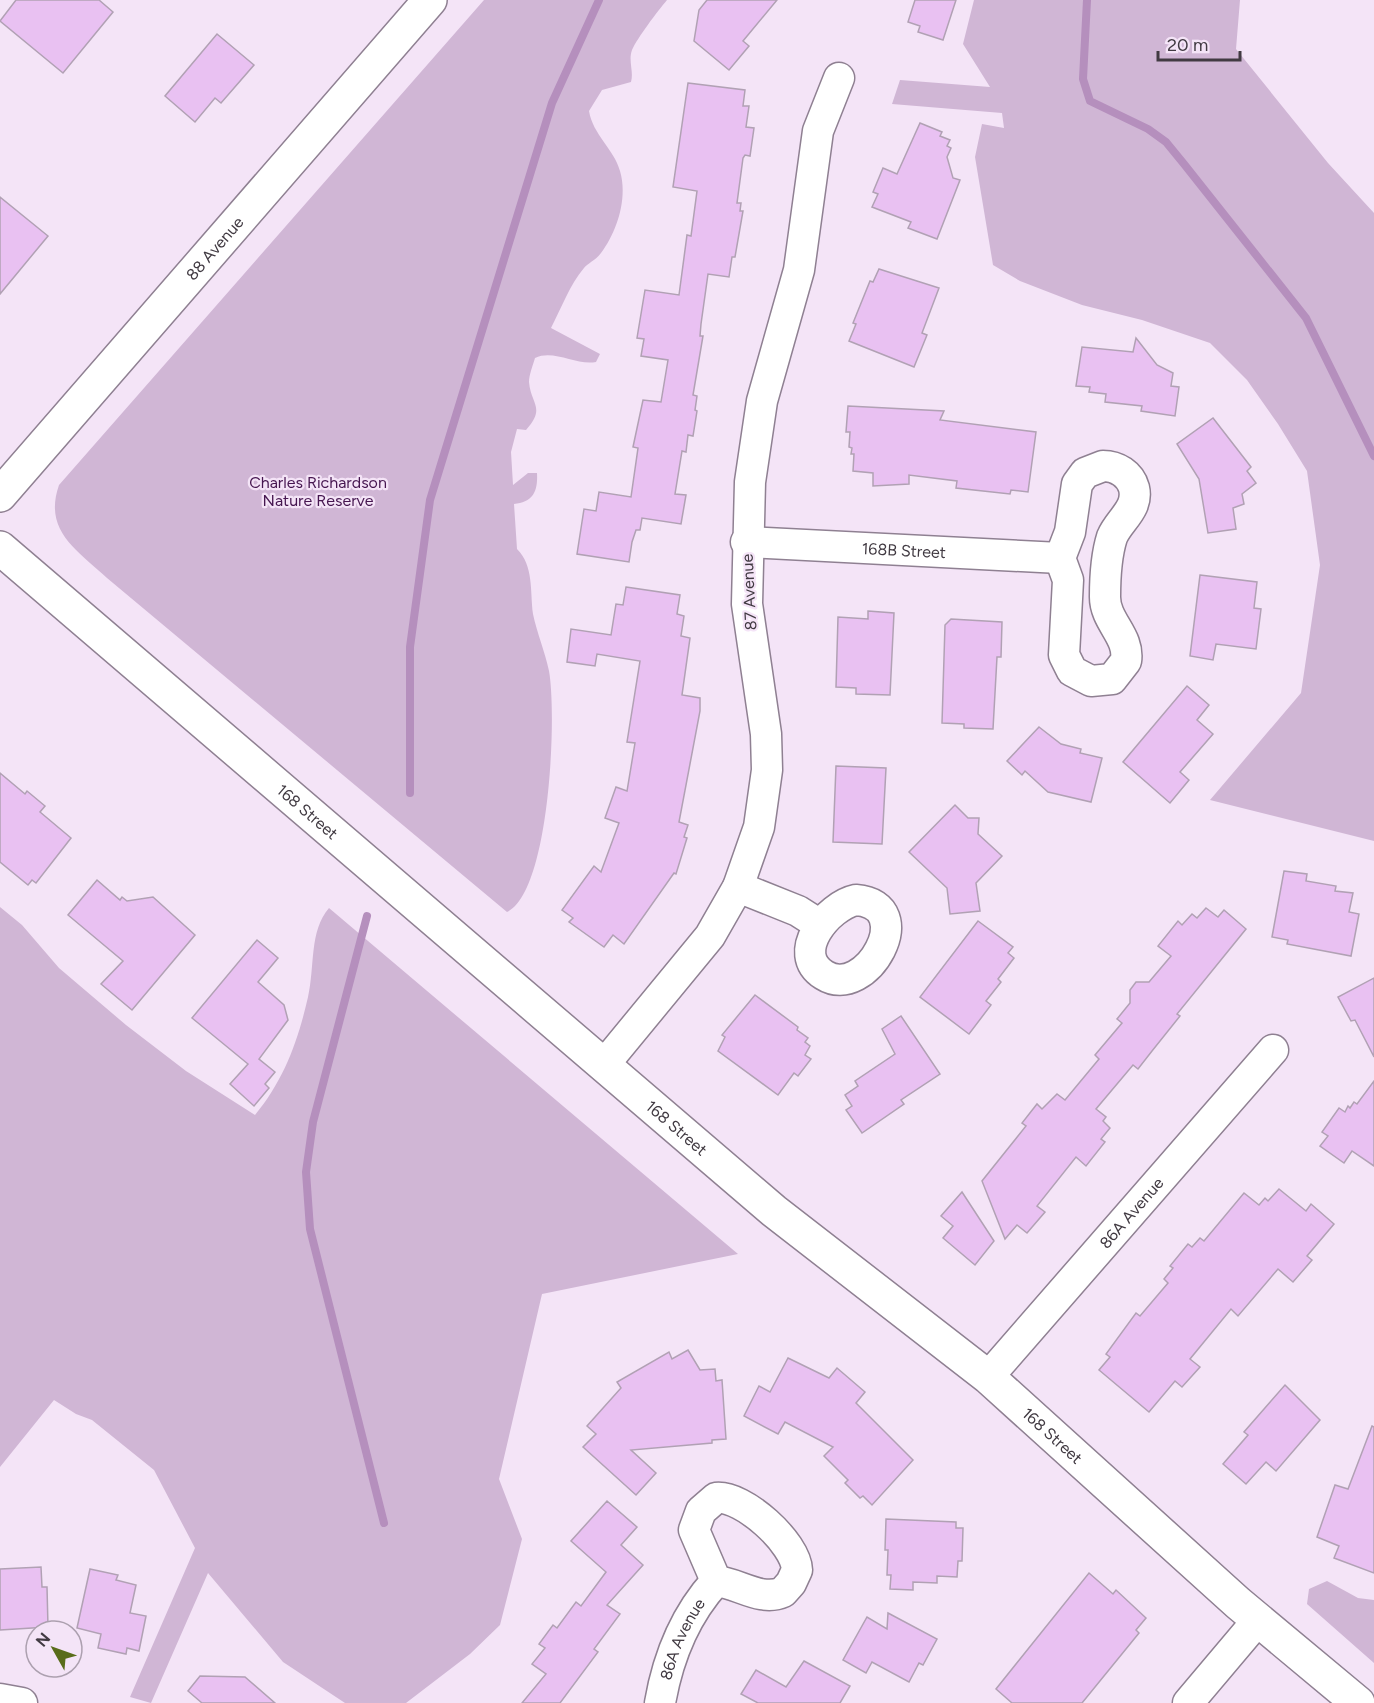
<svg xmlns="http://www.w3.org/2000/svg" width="1374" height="1703" font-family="Figtree,sans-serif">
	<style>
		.green { fill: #d0b6d5 }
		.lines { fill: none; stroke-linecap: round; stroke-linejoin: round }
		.stream { stroke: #b58fbd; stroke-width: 8 }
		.building { fill: #e9c1f2; stroke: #b1a1b4; stroke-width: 1.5 }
		.street-casing { stroke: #8f8092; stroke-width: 33 }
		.secondary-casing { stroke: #8f8092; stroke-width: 36 }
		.street { stroke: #fff; stroke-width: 30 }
		.secondary { stroke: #fff; stroke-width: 33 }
		.labels { text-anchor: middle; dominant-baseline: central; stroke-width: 4.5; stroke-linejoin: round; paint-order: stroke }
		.street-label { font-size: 16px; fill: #413a42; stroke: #f4e4f7 }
		.park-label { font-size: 16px; fill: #461650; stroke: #f4e4f7 }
	</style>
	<rect width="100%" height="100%" fill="#f4e4f7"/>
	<!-- green -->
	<g class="green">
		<path d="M484,0h183c-10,12 -29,37 -35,50 -4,11 2,21 -1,32l-29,8 -13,21c4,24 25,38 31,60 8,27 -3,61 -19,82 -5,7 -13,10 -17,15 -14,16 -23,41 -33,60l49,26 -4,8c-19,4 -42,-13 -61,-4 -2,7 -6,17 -6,24 2,23 17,25 -3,48l-9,-1 -6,23 2,33 15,-12h9c1,19 -4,29 -23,31l3,45c17,17 13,42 16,65 4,19 12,38 16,57 8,44 1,221 -42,241l-400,-334c-30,-28 -64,-47 -48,-93z"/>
		<path d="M974,0h266l-4,49 92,114 46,50v628l-164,-41 91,-107 19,-128 -13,-94 -29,-47 -31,-44 -37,-37 -68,-23 -60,-15 -62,-24 -27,-16 -18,-108 7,-33 22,4 -2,-15 -110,-9 8,-24 90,7 -27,-43z"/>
		<path d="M0,907l22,18 37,43 67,57 60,46 69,44c29,-35 43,-74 53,-118 7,-30 1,-66 21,-89l409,346 -196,40 -43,185 23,60 -22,86 -30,29 -64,49h-61l-62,-41 -75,-89 -57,130 -21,-6 65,-149 -41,-78 -62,-50 -16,-6 -22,-14 -54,67z"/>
		<path d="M1327,1581l31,17 16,2v63l-67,-59 2,-15z"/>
	</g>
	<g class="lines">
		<!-- stream -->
		<g class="stream">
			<path d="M1087,0l-4,79 7,22 58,28 18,13 18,22 122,154 68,138"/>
			<path d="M410,793v-146l20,-147 122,-397 47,-103"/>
			<path d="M367,916l-54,206 -7,50 4,57 74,294"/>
		</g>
	</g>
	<!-- building -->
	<g class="building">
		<path d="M16,0h83l14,12 -50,61 -63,-52z"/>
		<path d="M707,0h70l-34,41 6,5 -20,24 -35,-29 5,-31z"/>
		<path d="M915,0h41l-13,40 -25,-8 2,-6 -12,-4z"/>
		<path d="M217,34l37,31 -33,38 -6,-5 -20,24 -30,-26z"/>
		<path d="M688,83l57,7 -2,16h6l-3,21 8,1 -4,28 -5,-1 -2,3 -6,45h4l-1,8h3l-8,46h-3l-3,20 -21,-3 -7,50 -1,12h3l-10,59 4,1 -2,14 2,1 -4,25 -5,-1 -2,17 -4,-1 -7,43 11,1 -5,29 -39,-6 -2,12h-4l-4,12 -3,20 -52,-8 7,-45 12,2 3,-19 32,5 7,-49 -5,-1 10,-47 18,2 7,-42 -27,-4 3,-17 -7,-1 8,-48 34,5 8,-60 4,1 6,-45 -24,-4z"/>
		<path d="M920,123l22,9 -2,4 10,4 -3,6 4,2 -4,9 6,21 7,2 -23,59 -29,-11 3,-6 -39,-15 6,-13 -5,-2 10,-24 14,6z"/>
		<path d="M0,197l48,39 -48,58z"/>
		<path d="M879,269l60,19 -17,45 5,2 -13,32 -65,-26 7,-17 -3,-1 17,-42 3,1z"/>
		<path d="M1136,338l21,27 16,8 -2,13 8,1 -4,29 -34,-5 1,-5 -37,-4 1,-8 -17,-2 1,-5 -14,-1 6,-39 51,5z"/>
		<path d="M848,406l96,5 -4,9 96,12 -8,60 -17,-2 -1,4 -54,-6 1,-7 -48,-6v9l-36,2v-13l-20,-2 1,-17h-3l1,-6 -3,-1 1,-15h-4z"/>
		<path d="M1213,418l38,49 -4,4 9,12 -14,11 2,10 -11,4 3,21 -28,4 -9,-54 -22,-35z"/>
		<path d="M1200,575l57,7 -3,26 7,1 -5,40 -40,-5 -3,16 -23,-4z"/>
		<path d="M626,587l54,8 -3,19 7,2 -3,20 9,2 -8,57 18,3v13l-21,111 9,3 -4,12 3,1 -11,36 -2,-1 -50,71 -11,-9 -9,12 -35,-25 4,-4 -11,-8 32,-44 7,6 18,-49 -14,-5 11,-31 11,4 8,-48 -8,-1 13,-81 -43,-7 -2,12 -28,-4 4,-33 40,6 5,-31 7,1z"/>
		<path d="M868,611l26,2 -4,82 -34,-1v-6l-20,-1 2,-70 30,2z"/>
		<path d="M951,619l51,3 -1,35h-4l-4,72 -29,-1v-4l-22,-1 3,-98z"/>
		<path d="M1187,686l22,19 -12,15 16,14 -33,38 9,8 -19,23 -47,-41z"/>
		<path d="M1039,727l22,17 20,5 -1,4 22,5 -11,44 -43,-10 -23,-21 -3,4 -15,-14z"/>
		<path d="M836,766l50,2 -4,76 -49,-2z"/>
		<path d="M0,773l25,21 2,-3 18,15 -5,6 31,26 -35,45 -4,-3 -4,5 -28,-23z"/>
		<path d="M955,805l13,13h11l-1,16 24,22 -26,27 4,28 -30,3 -3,-26 -38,-36z"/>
		<path d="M1284,871l23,3 -1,7 30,5 -1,5 18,2 -4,19 10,2 -8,42 -64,-12 1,-4 -16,-3z"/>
		<path d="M97,880l23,20 2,-3 5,4 26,-4 42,38 -63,75 -31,-26 22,-23 -55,-46z"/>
		<path d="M1206,908l12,9 6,-7 22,19 -69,85 3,2 -28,35 -14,18 -5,-4 -37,44 10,8 -3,4 7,7 -9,11 4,3 -19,24 -10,-9 -39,49 8,6 -18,21 -10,-8 -12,14 -23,-58 44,-55 -4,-3 15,-19 5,5 15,-15 8,6 34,-41 -4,-4 27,-32 -5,-4 13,-16v-13l6,-8h13l22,-26 -13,-10 20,-25 4,4 10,-11 5,4z"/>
		<path d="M978,921l35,26 -5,6 6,5 -16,21 3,3 -15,19 5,4 -22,29 -49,-37z"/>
		<path d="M257,940l21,18 -20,24 26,23 4,15 -29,39 16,13 -10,12 4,4 -15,18 -24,-22 18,-20 -56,-46z"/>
		<path d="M1374,978v79l-19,-37 -4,1 -13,-24z"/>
		<path d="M755,995l43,32 -1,3 11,8 -3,4 5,4 -5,9 6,4 -13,17 -4,-3 -16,22 -60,-44 7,-14 -3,-2z"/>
		<path d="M901,1016l39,58 -39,26 3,4 -42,29 -16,-23 6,-4 -7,-11 13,-9 -3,-5 40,-27 -13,-25z"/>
		<path d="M1374,1081v85l-22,-15 -8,12 -24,-17 8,-10 -6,-4 17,-24 6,4 3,-6 2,2 4,-6 3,2z"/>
		<path d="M1279,1189l27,22 5,-7 23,20 -27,32 5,4 -19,22 -15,-13 -40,47 -7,-7 -41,50 10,8 -18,20 -7,-6 -26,31 -50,-42 11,-13 -4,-3 30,-41 4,3 28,-33 -4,-4 9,-11 -3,-2 18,-22 4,3 8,-9 4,3 40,-48 15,12 6,-7 3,3z"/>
		<path d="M962,1192l32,49 -19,24 -32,-27 10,-12 -12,-10z"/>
		<path d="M688,1350l12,20 15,-1 1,12 6,-1 4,59 -14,1v3l-81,7 25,23 -20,22 -53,-48 13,-13 -9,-8 34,-38 -4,-6 52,-30 3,7z"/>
		<path d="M788,1358l41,20 8,-10 28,24 -9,11 57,57 -41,45 -9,-9 -3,2 -15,-15 3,-3 -24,-24 9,-9 -48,-25 -7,12 -34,-18 15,-30 11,6z"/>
		<path d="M1285,1385l35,35 -44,51 -10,-9 -20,22 -23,-20 25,-29 -4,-3z"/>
		<path d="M1372,1426l2,1v146l-40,-15 5,-12 -22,-9 18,-52 13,4z"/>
		<path d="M607,1501l30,26 -16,18 22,20 -36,40 13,9 -26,35 4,3 -38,51h-38l24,-29 -14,-10 13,-16 -6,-4 14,-19 4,3 19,-26 5,4 25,-34 -35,-31z"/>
		<path d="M886,1519l70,3v6h7l-1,33h-4l-1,16 -20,-1v7l-24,-1v8l-23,-1 1,-14h-4l1,-25h-3z"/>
		<path d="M41,1567l1,20h5l1,40 -48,3v-61z"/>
		<path d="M90,1569l28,6 -2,5 20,5 -6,28 16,3 -7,35 -12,-3 -1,6 -28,-6 3,-14 -24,-6z"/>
		<path d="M1089,1573l24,21 3,-4 30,28 -10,12 3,3 -57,70h-70l-16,-14z"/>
		<path d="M888,1613l49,26 -14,26 -4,-2 -10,19 -37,-20 -6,11 -23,-13 24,-43 20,12z"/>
		<path d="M804,1661l46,25 -10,17h-82l-17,-9 15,-24 30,17z"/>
		<path d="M200,1676l45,1 30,26h-73l-14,-12z"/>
	</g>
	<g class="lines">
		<defs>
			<g id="street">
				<path d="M1103,466c14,0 27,8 31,22 5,21 -15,32 -22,49 -6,19 -7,41 -7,60 0,25 25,39 21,64l-14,18 -21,2 -19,-10 -8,-16 4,-75 -8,-22 10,-26 7,-48 8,-11z"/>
				<path id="s1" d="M746,542l314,16"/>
				<path d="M738,887l60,24 22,14"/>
				<path d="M856,900c65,5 10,102 -32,75 -35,-22 4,-69 32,-75z"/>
				<path d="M603,1066l107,-130 28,-49 21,-60 8,-57 -1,-36 -19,-130 3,-122 12,-81 37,-131 19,-139 21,-53"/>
				<path id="s2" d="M988,1377l285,-327"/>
				<path d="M716,1498c27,-3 80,45 81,72l-6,13 -8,9c-22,10 -45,-9 -67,-11l-22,-51 7,-19z"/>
				<path d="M0,1699l22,4"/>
				<path id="s3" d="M660,1703c8,-46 24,-87 56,-122"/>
				<path d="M1188,1703l70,-83"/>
			</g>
			<g id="secondary">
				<path id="s4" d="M0,495l430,-495"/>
				<path id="s5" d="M0,548l774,663 214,166 250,226 120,100"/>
			</g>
		</defs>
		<!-- street casing -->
		<use href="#street" class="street-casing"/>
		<!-- secondary casing -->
		<use href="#secondary" class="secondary-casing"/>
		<!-- street -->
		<use href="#street" class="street"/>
		<!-- secondary -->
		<use href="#secondary" class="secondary"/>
	</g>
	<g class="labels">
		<!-- street labels -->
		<g class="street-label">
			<text stroke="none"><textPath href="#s4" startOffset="327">88 Avenue</textPath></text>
			<text stroke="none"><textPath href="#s1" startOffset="158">168B Street</textPath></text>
			<text transform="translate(749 592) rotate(-93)">87 Avenue</text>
			<text stroke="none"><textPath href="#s5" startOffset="405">168 Street</textPath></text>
			<text stroke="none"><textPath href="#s5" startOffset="891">168 Street</textPath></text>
			<text stroke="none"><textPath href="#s2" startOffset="218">86A Avenue</textPath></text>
			<text stroke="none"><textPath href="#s5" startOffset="1377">168 Street</textPath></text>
			<text stroke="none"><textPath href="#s3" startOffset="68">86A Avenue</textPath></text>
		</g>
		<!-- park labels -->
		<g class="park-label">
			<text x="318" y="482">Charles Richardson<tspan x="318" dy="18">Nature Reserve</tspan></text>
		</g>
	</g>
	<!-- north arrow -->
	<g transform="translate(54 1649) rotate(310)"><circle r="28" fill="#f4e4f7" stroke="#aca0af" stroke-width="1.5"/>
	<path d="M0-4.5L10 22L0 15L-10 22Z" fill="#596c1a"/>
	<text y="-9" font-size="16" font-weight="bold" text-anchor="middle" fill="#413a42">N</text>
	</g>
	<!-- scale -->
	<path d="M1158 51v9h82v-9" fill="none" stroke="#413a42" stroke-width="3"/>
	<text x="1167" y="51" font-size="18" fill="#413a42" stroke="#f4e4f7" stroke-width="4.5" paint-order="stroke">20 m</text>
</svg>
